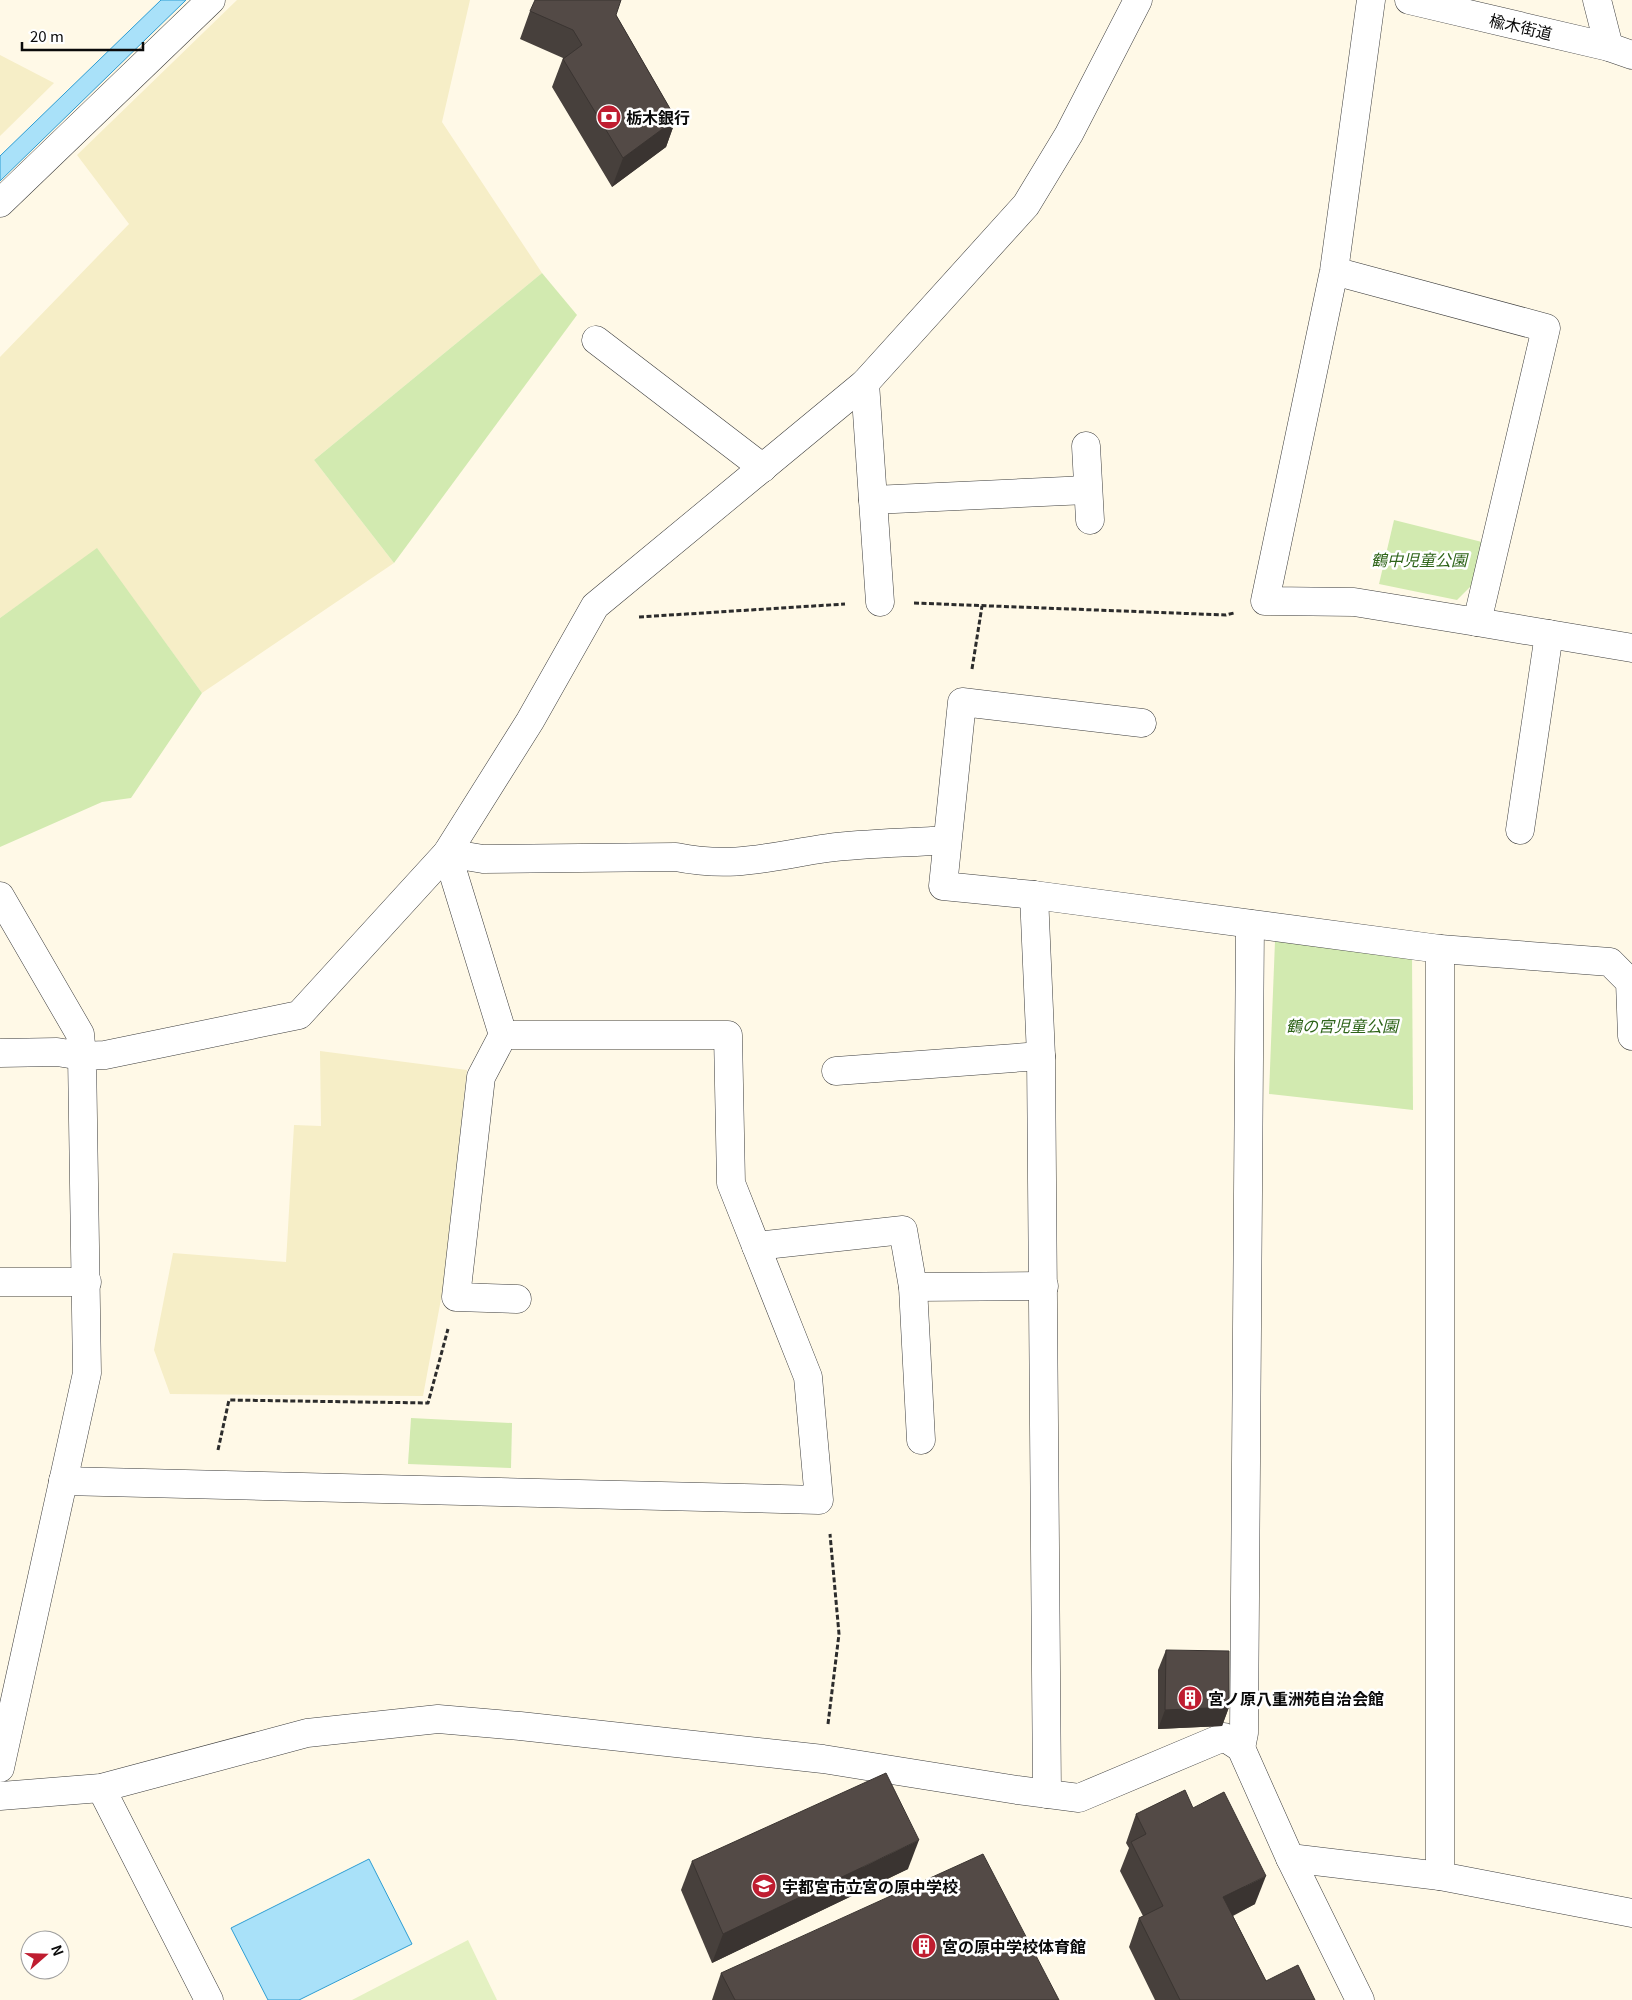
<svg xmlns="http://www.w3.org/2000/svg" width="1632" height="2000" font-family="Georgia,'Noto Sans JP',serif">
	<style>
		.farmland { fill: #f6eec7 }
		.green { fill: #d2eab0 }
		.pitch { fill: #e4f1c2 }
		.water { fill: #a9e1f9; stroke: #2d9dd3 }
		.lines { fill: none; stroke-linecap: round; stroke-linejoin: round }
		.minor-casing { stroke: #3d3d3d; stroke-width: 29 }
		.path { stroke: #2c2c2c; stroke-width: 3; stroke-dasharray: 5 2.5; stroke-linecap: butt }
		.minor { stroke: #fff; stroke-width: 28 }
		.wall { fill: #47403c }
		.shaded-wall { fill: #3a3431 }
		.building { fill: #534a46; stroke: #3a3431 }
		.labels { text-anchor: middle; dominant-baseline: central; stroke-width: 5; stroke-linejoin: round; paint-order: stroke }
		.street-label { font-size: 16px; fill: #0a0a0a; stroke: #fff }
		.poi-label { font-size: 16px; font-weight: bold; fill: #0a0a0a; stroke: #fff; text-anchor: start }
		.park-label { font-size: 16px; font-style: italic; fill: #2e6419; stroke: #fff }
	</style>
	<rect width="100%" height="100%" fill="#fff9e7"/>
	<!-- farmland -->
	<g class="farmland">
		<path d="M237,0h233l-28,122 100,151 -228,187 80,103 -192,130 -105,-144 -97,69v-261l129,-133 -52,-69z"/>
		<path d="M0,55l54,28 -54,53z"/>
		<path d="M320,1051l147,19 -23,213 -21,113 -253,-2 -16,-44 19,-97 113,9 8,-137 27,1z"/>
	</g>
	<!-- green -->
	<g class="green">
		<path d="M542,273l35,42 -183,248 -80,-103z"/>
		<path d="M1394,520l88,22 -10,43 -15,15 -78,-16z"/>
		<path d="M97,548l105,145 -71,105 -29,4 -102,45v-229z"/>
		<path d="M1275,941l137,14 1,155 -144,-16z"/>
		<path d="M411,1418l101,5 -1,45 -103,-4z"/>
	</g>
	<!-- pitch -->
	<path class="pitch" d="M468,1940l29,60h-145z"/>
	<!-- water -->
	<g class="water">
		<path d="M161,0h25l-186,181v-25z"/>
		<path d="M369,1859l43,85 -113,56h-31l-37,-72z"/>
	</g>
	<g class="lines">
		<defs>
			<g id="minor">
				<path d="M1409,0l200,47 23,8"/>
				<path d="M1597,0l12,47"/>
				<path d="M0,203l211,-203"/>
				<path d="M1334,271l212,57 -69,294 -123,-20 -89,-1 69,-330 37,-271"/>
				<path d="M596,340l167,128"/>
				<path d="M865,383l15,219"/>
				<path d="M1086,446l4,74"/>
				<path d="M873,500l214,-10"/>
				<path d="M1477,622l155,26"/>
				<path d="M1142,723l-180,-21 -19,184 91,9 406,54 170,13 20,20 2,54"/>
				<path d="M1520,830l29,-196"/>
				<path d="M1034,895l7,161 6,738"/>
				<path d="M0,896l80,138 2,22 -25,-4 -57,1"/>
				<path d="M836,1071l205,-15"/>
				<path d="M756,1246l147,-16 10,57 8,153"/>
				<path d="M0,1282h87"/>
				<path d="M913,1287l131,-1"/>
				<path d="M517,1299l-61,-2 25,-220 22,-42 -56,-182 36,6 193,-2c59,12 95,-1 152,-9 39,-5 80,-5 119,-8"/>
				<path d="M63,1481l756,19 -11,-123 -77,-194 -3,-148h-225"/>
				<path d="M1241,1748l3,-15 6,-809"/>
				<path d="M0,1768l87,-395 -5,-317 23,-1 194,-40 148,-162 83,-132 65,-115 270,-223 161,-178 43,-71 69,-134"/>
				<path d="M101,1788l108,212"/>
				<path d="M0,1796l101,-8 206,-55 131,-14 82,7 303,33 194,31 62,8 145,-61 17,11 49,110 150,18 192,37"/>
				<path d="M1290,1858l70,142"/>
				<path d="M1440,1876v-927"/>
			</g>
		</defs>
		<!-- minor casing -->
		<use href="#minor" class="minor-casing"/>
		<!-- path -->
		<g class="path">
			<path d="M914,603l312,12 8,-2"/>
			<path d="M639,617l206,-13"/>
			<path d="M972,669l10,-63"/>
			<path d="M218,1450l11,-50 199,3 20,-74"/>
			<path d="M828,1724l11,-90 -9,-100"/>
		</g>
		<!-- minor -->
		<use href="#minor" class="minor"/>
	</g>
	<!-- wall -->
	<g class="wall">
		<path d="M530,11l86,4 60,104 -10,28 -54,40 -60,-100 11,-29 -43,-19z"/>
		<path d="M1166,1650l63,57 -7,19 -64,3v-59z"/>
		<path d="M1193,1808l62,96 -22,12 33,65 49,19h-160l-26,-53 10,-29 4,-2 -23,-45 9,-23 -3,-5 10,-29z"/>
		<path d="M692,1861l216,8 -196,94 -31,-73z"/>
		<path d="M721,1973l338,27h-347z"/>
	</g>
	<!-- shaded-wall -->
	<g class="shaded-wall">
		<path d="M676,119l-10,28 -54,40 11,-29z"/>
		<path d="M1229,1707l-7,19 -64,3 7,-19z"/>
		<path d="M919,1840l-11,29 -196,94 11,-29z"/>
		<path d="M1266,1876l-11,28 -42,21 10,-28z"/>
	</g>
	<!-- building -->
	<g class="building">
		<path d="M535,0h86l-5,15 60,104 -53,39 -60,-99 19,-14 -9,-15 -43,-19z"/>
		<path d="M1166,1650l63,1v56l-64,3z"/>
		<path d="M886,1773l33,67 -196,94 -31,-73z"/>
		<path d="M1185,1790l8,18 31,-16 42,84 -43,21 43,84 32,-16 17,35h-135l-41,-82 24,-12 -32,-64 15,-8 -10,-20z"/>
		<path d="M983,1854l76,146h-324l-14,-27z"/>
	</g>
	<!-- icons -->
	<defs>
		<symbol id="bank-disc" viewBox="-11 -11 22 22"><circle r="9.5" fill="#bf1d30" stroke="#fff"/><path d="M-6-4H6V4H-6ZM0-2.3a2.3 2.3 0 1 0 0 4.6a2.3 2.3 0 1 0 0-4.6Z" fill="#fff"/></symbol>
		<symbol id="building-disc" viewBox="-11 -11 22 22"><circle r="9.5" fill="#bf1d30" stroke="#fff"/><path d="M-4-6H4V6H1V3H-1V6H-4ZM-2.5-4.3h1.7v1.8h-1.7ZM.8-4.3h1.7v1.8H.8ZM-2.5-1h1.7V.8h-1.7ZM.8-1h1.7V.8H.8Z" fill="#fff"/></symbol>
		<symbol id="school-disc" viewBox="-11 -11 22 22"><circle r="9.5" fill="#bf1d30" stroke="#fff"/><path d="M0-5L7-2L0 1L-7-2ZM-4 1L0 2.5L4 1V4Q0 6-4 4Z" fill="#fff"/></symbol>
	</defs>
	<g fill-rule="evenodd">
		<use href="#bank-disc" x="595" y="103" width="28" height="28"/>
		<use href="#building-disc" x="1176" y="1684" width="28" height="28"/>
		<use href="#school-disc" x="750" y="1872" width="28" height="28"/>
		<use href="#building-disc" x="910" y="1932" width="28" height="28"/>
	</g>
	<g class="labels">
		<!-- street labels -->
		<g class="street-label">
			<text transform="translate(1521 26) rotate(13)">楡木街道</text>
		</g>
		<!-- poi labels -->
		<g class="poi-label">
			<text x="626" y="117">栃木銀行</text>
			<text x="1208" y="1698">宮ノ原八重洲苑自治会館</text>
			<text x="782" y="1886">宇都宮市立宮の原中学校</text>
			<text x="942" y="1946">宮の原中学校体育館</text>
		</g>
		<!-- park labels -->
		<g class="park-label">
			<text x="1419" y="559">鶴中児童公園</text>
			<text x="1342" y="1025">鶴の宮児童公園</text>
		</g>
	</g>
	<!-- north arrow -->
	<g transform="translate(45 1955) rotate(70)"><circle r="24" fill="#ffffff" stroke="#9d9d9d"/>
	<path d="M0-4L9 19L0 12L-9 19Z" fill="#bf1d30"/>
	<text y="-8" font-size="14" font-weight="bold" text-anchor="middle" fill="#0a0a0a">N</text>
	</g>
	<!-- scale -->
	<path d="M22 42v8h121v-8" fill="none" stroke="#0a0a0a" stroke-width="2.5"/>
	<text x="30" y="42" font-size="15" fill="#0a0a0a" stroke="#ffffff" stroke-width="4" paint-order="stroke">20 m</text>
</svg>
